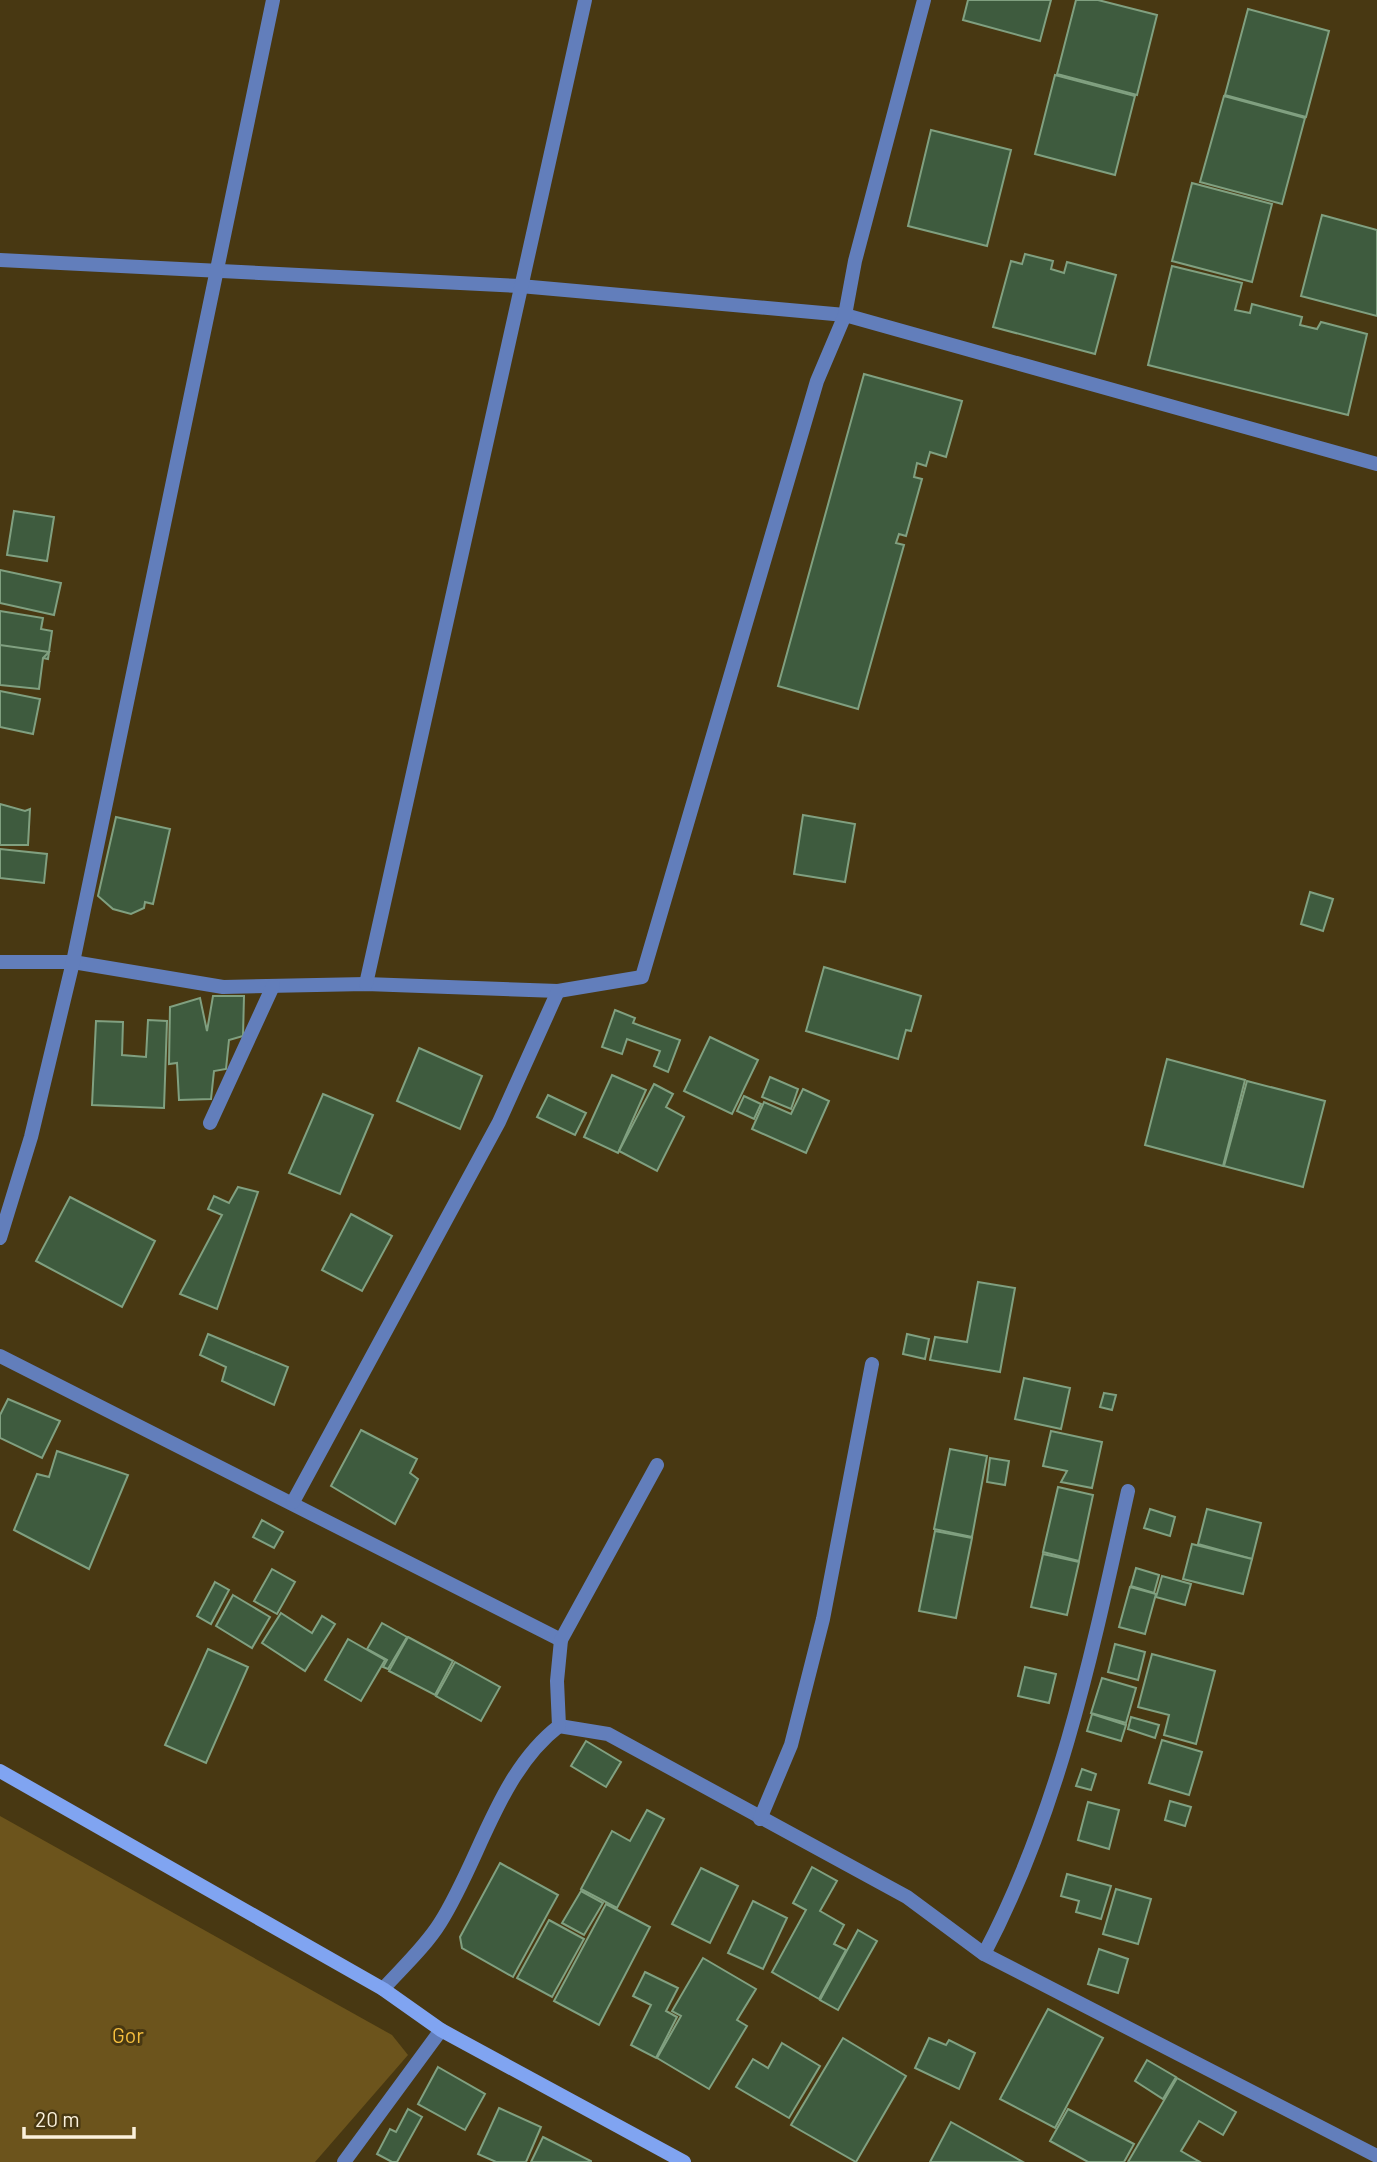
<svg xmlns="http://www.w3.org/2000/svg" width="1377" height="2162" font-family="Barlow,sans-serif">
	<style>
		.green { fill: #6c541c }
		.building { fill: #3e5b3e; stroke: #80a080; stroke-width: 2 }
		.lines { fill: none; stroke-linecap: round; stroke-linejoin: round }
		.street { stroke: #627ebb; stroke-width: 14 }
		.secondary { stroke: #80a4f1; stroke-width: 14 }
		.labels { text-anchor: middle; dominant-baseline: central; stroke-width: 6; stroke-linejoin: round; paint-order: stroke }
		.park-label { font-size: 21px; fill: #f6bf3e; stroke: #483812 }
	</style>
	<rect width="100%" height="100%" fill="#483812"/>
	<!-- green -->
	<path class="green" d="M0,1816l392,219 16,20 -93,107h-315z"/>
	<!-- building -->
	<g class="building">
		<path d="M968,0h83l-11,41 -77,-21z"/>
		<path d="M1076,0h22l59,15 -20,80 -80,-21z"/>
		<path d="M1248,9l81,22 -23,86 -81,-22z"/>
		<path d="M1055,75l80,21 -20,79 -80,-21z"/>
		<path d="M1224,96l81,22 -23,86 -82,-22z"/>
		<path d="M931,130l80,20 -24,96 -79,-20z"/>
		<path d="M1192,183l80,21 -20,78 -80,-21z"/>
		<path d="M1322,215l55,15v86l-76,-20z"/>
		<path d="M1025,254l28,7 -2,8 13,4 3,-11 49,13 -21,79 -102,-27 18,-66 11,3z"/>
		<path d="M1172,266l70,17 -7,27 15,3 2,-9 50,13 -2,8 17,4 4,-7 46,12 -19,81 -200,-50z"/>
		<path d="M864,374l98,27 -16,56 -16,-5 -4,14 -9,-3 -3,14 8,2 -16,57 -7,-2 -3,9 8,2 -46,164 -80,-23z"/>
		<path d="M14,511l40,6 -7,44 -40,-6z"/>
		<path d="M0,570l61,13 -7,32 -54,-12z"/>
		<path d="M0,611l43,7 -2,11 11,2 -4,28 -48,-10z"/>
		<path d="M0,645l49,7 -6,6 -4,31 -39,-4z"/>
		<path d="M0,691l40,8 -7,35 -33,-7z"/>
		<path d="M0,804l25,7 5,-2 -2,36h-28z"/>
		<path d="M803,815l52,9 -10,58 -51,-8z"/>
		<path d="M116,817l54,12 -17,75 -8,-2 -1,6 -13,6 -18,-5 -15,-13z"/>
		<path d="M0,849l47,5 -3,29 -44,-5z"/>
		<path d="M1310,892l23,7 -10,32 -22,-7z"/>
		<path d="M824,967l97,29 -10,35 -5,-1 -8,29 -92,-28z"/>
		<path d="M213,996h31l-1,40 -14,4 -3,29 -12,2 -3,28 -32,1 -2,-37 -8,1 1,-57 30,-9 7,33z"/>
		<path d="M615,1010l20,8 -2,5 47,17 -12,32 -14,-6 6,-15 -33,-12 -5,15 -20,-7z"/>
		<path d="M148,1020l19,1 -3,87 -72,-3 4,-84 27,1 -1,33 24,2z"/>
		<path d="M710,1037l48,23 -26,54 -48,-23z"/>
		<path d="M419,1048l63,28 -22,53 -63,-28z"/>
		<path d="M1167,1059l78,21 -22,86 -78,-21z"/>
		<path d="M612,1075l34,15 -28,63 -34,-16z"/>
		<path d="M770,1077l28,12 -7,20 -29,-12z"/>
		<path d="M1247,1081l78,20 -22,86 -79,-21z"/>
		<path d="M654,1084l19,10 -7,13 18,10 -27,54 -38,-20z"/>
		<path d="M803,1089l26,12 -23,52 -54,-24 12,-27 27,12z"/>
		<path d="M323,1094l50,21 -33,79 -51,-21z"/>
		<path d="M548,1095l38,18 -11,22 -38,-18z"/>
		<path d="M744,1096l17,8 -7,15 -17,-8z"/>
		<path d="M238,1187l20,5 -41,117 -37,-15 42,-79 -14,-6 6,-13 15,7z"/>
		<path d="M70,1197l85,44 -33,66 -86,-46z"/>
		<path d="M351,1214l41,22 -30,55 -40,-21z"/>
		<path d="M978,1282l37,6 -15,84 -70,-12 5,-23 32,5z"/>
		<path d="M208,1334l80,33 -14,38 -52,-24 4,-14 -26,-12z"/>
		<path d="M907,1334l22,5 -4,20 -22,-5z"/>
		<path d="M1024,1378l46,10 -9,41 -46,-10z"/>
		<path d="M1104,1393l12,2 -4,15 -12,-3z"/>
		<path d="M8,1399l52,22 -18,37 -42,-20v-23z"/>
		<path d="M361,1430l56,29 -7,14 8,6 -23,45 -64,-38z"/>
		<path d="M1051,1431l51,11 -10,46 -31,-6 6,-11 -24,-5z"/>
		<path d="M950,1449l37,7 -15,81 -38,-8z"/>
		<path d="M57,1451l71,24 -39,94 -75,-39 23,-56 12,3z"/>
		<path d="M990,1458l19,3 -4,24 -18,-3z"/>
		<path d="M1058,1487l35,8 -14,66 -36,-9z"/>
		<path d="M1150,1509l25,8 -5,19 -26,-8z"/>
		<path d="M1207,1509l54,14 -9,36 -54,-15z"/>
		<path d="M262,1520l21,12 -9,16 -21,-11z"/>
		<path d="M935,1531l37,7 -16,80 -37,-7z"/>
		<path d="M1192,1544l60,15 -9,35 -60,-15z"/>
		<path d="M1043,1554l36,8 -12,53 -36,-8z"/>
		<path d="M1136,1568l23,7 -5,18 -23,-7z"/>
		<path d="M272,1569l23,13 -18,32 -23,-13z"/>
		<path d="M1162,1576l29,8 -6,21 -29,-8z"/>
		<path d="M215,1582l14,8 -18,34 -14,-8z"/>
		<path d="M1130,1587l26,7 -11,40 -26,-7z"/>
		<path d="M233,1595l37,22 -18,31 -36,-22z"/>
		<path d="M281,1613l31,20 10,-17 13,8 -30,47 -43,-28z"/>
		<path d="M382,1623l25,14 -19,32 -5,-2 4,-7 -20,-11z"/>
		<path d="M408,1637l45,24 -18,34 -46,-24z"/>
		<path d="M348,1639l37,21 -24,41 -36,-21z"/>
		<path d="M1115,1644l30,8 -7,28 -30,-8z"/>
		<path d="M208,1649l40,18 -42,96 -41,-18z"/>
		<path d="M1152,1654l63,17 -19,73 -32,-9 5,-20 -31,-8z"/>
		<path d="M455,1662l45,25 -19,34 -45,-25z"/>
		<path d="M1025,1667l31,7 -7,29 -31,-7z"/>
		<path d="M1102,1678l34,10 -10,35 -35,-10z"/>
		<path d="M1092,1714l34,11 -5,16 -34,-10z"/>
		<path d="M1131,1717l28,8 -4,13 -27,-9z"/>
		<path d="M1162,1740l40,12 -13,43 -40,-12z"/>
		<path d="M586,1741l35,21 -15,25 -35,-21z"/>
		<path d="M1082,1769l14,5 -5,16 -15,-4z"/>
		<path d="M1170,1801l21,6 -6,19 -20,-6z"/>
		<path d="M1088,1802l31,8 -10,39 -31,-9z"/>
		<path d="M647,1810l17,9 -47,89 -36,-19 31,-58 18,10z"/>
		<path d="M500,1863l58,32 -45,82 -51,-29 -2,-11z"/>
		<path d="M812,1867l25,14 -17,30 24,14 -10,19 12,6 -27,49 -47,-27 34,-62 -13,-7z"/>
		<path d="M701,1868l37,18 -28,57 -38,-19z"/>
		<path d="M1067,1874l44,12 -10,33 -25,-7 3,-11 -18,-5z"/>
		<path d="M1116,1889l35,10 -13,45 -35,-10z"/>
		<path d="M581,1891l22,12 -19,32 -22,-12z"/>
		<path d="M753,1901l34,17 -24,51 -35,-16z"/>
		<path d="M606,1904l44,23 -51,98 -45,-24z"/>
		<path d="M549,1920l35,19 -32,58 -35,-19z"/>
		<path d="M858,1930l19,11 -39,69 -18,-10z"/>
		<path d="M1099,1949l29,10 -10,34 -30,-9z"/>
		<path d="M703,1958l53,31 -19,31 10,6 -38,63 -52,-31 24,-42 -9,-5z"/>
		<path d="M645,1972l33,16 -12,23 11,6 -21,41 -25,-13 20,-40 -18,-9z"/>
		<path d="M1048,2009l55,29 -48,90 -55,-29z"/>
		<path d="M843,2038l63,38 -50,86 -65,-37z"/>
		<path d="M929,2038l17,7 3,-5 26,13 -16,36 -44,-21z"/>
		<path d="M782,2043l38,23 -31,52 -53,-31 17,-28 15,9z"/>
		<path d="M1147,2060l29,17 -13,22 -28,-18z"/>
		<path d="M438,2067l47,27 -20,36 -47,-26z"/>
		<path d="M1177,2078l59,34 -13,23 -24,-14 -18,30 19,11h-72z"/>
		<path d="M499,2108l42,19 -15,35h-30l-18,-8z"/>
		<path d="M408,2109l14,8 -25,45h-5l-15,-8 13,-25 6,3z"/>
		<path d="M1068,2109l66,35 -10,18h-36l-38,-21z"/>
		<path d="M951,2122l72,40h-93z"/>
		<path d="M543,2137l48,24v1h-60z"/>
	</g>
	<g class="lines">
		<!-- street -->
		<g class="street">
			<path d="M0,260l520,26 325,29 532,149"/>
			<path d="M0,962h73l150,25 143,-3 192,7 84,-14 175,-596 28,-66 10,-54 69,-261"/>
			<path d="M366,984l219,-984"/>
			<path d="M210,1123l63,-137"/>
			<path d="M0,1238l31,-101 42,-175 200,-962"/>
			<path d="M0,1356l561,284"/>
			<path d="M293,1502l206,-380 59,-131"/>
			<path d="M559,1726l49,8 299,163 77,57 393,202"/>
			<path d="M760,1819l31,-74 32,-126 49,-255"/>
			<path d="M984,1954c76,-144 109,-305 144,-463"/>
			<path d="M383,1989c19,-21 42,-42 57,-66 40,-63 58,-150 119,-197l-2,-45 4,-41 96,-175"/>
			<path d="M344,2162l97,-132"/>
		</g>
		<!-- secondary -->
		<path class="secondary" d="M0,1771l383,218 58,41 243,132"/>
	</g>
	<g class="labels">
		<!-- park labels -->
		<g class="park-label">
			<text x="128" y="2034">Gor</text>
		</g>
	</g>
	<!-- scale -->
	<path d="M24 2127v10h110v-10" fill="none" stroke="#fbf1dc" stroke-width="3.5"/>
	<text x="35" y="2127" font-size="21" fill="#fbf1dc" stroke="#483812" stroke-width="5" paint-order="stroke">20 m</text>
</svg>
